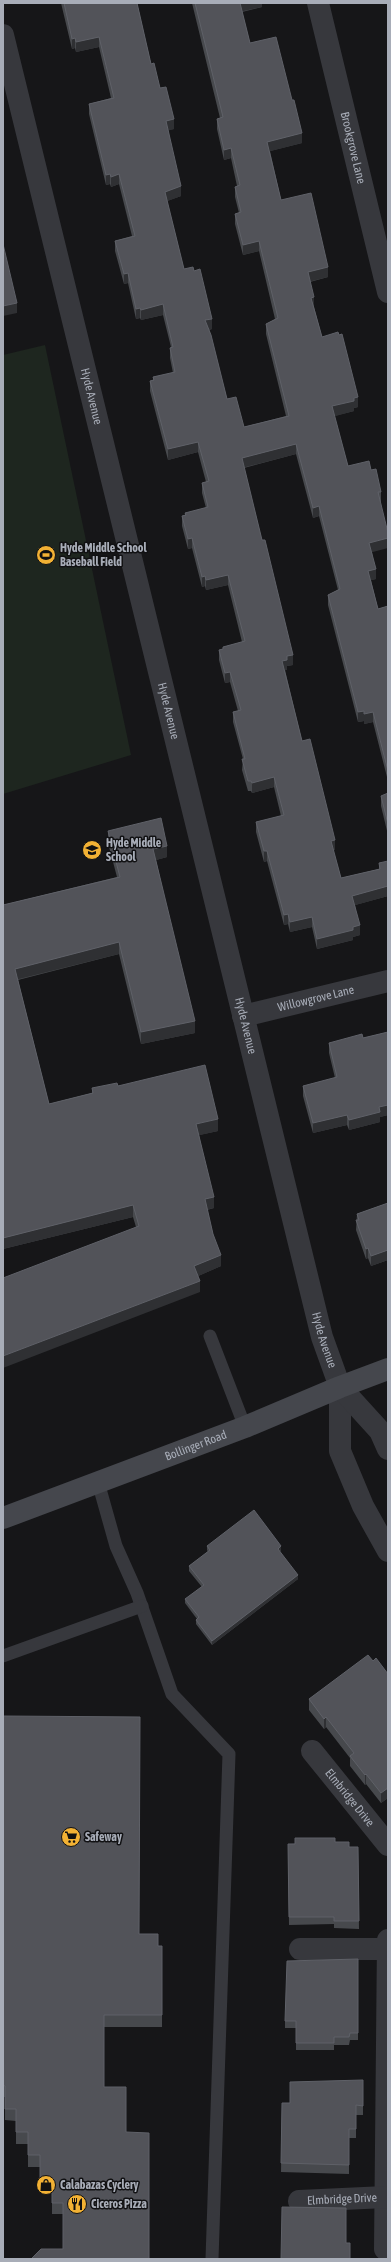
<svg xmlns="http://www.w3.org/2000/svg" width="391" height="2262" font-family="'Asap Condensed',sans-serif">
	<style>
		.pitch { fill: #1e261f }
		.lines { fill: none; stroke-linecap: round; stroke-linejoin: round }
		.service { stroke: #37383d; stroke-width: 13 }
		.minor { stroke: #37383d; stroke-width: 22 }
		.secondary { stroke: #45474d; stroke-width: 22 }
		.wall { fill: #47494d }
		.shaded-wall { fill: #2f3033 }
		.building { fill: #525359; stroke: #5f6168 }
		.labels { text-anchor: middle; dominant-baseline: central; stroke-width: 3; stroke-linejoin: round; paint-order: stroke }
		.street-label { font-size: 12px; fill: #a8adb8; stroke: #111113 }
		.poi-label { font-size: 12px; font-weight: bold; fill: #a8adb8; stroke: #111113; text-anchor: start }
	</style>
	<rect width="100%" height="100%" fill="#161618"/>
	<!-- pitch -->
	<path class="pitch" d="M45,345l86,410 -128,39v-439z"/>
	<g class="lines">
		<!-- service -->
		<g class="service">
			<path d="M210,1336l35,91"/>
			<path d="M98,1482l18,64 21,47 35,101 57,60 -17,505"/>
			<path d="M3,1656l139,-50"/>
		</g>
		<!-- minor -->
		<g class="minor">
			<path id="s1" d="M318,3l70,289"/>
			<path id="s2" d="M3,35l319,1302 18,50v64l23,55 25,45"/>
			<path id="s3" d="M243,1016l145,-35"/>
			<path d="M340,1387l40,44 8,18"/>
			<path id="s4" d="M312,1751l76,94"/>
			<path d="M388,1940l-3,309h3"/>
			<path d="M300,1949h88"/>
			<path id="s5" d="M299,2201l87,-4"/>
		</g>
		<!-- secondary -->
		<path class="secondary" id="s6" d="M3,1518l242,-91 95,-40 48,-18"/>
	</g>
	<!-- wall -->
	<g class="wall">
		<path d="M61,3h76l14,61 23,65 -6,1 13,66 -14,5 17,68 10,2 18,58 -3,1 18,69 17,28 42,-11 -20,-82v-10l9,-5 -16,-68 -16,4 -8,-31v-10l4,-1 -4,-16v-10l2,-1 -6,-28 -7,2 -7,-31v-10l3,-1 -28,-115h73l-3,1v3l-20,5 8,31 52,100 -32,8 11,49 47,77 -18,5 4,25 8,30 36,70 -4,1v3l-20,5 14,50 23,4 10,22v10h-1l-8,50 4,27 -5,1 7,29 10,-3v175l-15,-59 -9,2v-3l-6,1 -30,-117v-10l10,-5 -19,-74 -6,2 -17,-64 -52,14 49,197 -6,1v4h-2l17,71 33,109h-2l8,28 38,-9v-6l9,33 -33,9 5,30 -7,2v3l-36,9 -5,-22 -22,5 -2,-8 -4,1 -17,-64 -3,1 -8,-30v-10l25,-6 -7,-29 -22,6 -1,-2h-3l-6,-21 1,-11 -10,-37v-10l5,-1 -8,-29 -5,1 -6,-23v-10l4,-1v-2l19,-5 -14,-57 -22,5 -1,-4 -3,1 -10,-39 -4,1 -6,-23v-10l3,-1v-2l21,-5 -4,-15v-10l4,-1 -8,-30 -30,8 -18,-69v-10l3,-1v-3l20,-4 -3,-15v-10l1,-1 -8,-32 -22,5 -1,-2 -4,1 -8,-36 -4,1 -9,-33v-10l17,-5 -13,-52 -8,3 -1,-3 -4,1 -17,-71v-10l22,-6 -12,-51 -23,5 -1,-4 -3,1z"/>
		<path d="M388,793v42l-7,-29v-10z"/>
		<path d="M108,831l59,26 -11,3 39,173 -54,11 -22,-90 -101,26 31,124 43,-11v-5l26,-2 100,45 -19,4 15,73 -7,2 14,56 -23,10 2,16 -64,-65 -3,-10 -130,32v-344l114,-28 -9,-34z"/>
		<path d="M388,1032v83l-8,2v5l-31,8 -2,-5 -34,8 -10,-37v-10l32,-8 -6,-25v-10l34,-5z"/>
		<path d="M388,1203v57l-17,6 -3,-8 -2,1 -10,-29 1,-16z"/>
		<path d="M207,1546l74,4 -1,2 18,27 -86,66 -16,-21v-4l1,-1 -12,-16v-4l17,-12 -13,-16v-5l19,-14 -1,-2z"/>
		<path d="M373,1661l15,13v124l-7,5 -15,-19 -1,1 -15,-19v-8l-24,-31 -2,2 -15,-19v-11z"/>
		<path d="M3,1716l136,218 19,12h4v81h-58l-41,222v-35h-11v-24h-12v-23h-12v-23h-12v-23l-11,-1v-23h-2z"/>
		<path d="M335,1842l14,5h9l1,82 -25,-1v-4l-45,1 -1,-81z"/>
		<path d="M358,1959v81h-8l-1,5h-15v5h-38v-22h-11v-7z"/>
		<path d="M363,2080v35h-7v23h-7v36l-68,-2 1,-69h8z"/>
	</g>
	<!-- shaded-wall -->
	<g class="shaded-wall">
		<path d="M239,3h26l-3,1v3l-23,5z"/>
		<path d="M99,37v10l-23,5v-10z"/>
		<path d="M75,38v10l-3,1v-10z"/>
		<path d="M174,119v10l-8,2v-10z"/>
		<path d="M302,133v10l-35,9v-10z"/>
		<path d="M231,148v10l-7,2v-10z"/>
		<path d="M110,174v10l-4,1v-10z"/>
		<path d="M119,174v10l-8,3v-10z"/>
		<path d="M181,186v10l-16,6v-10z"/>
		<path d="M259,241v10l-16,4v-10z"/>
		<path d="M328,267v10l-20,5v-10z"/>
		<path d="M128,273v10l-4,1v-10z"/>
		<path d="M314,297v10l-3,-9z"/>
		<path d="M17,303v10l-14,3v-10z"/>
		<path d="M163,304v11l-22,5v-10z"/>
		<path d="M140,308v10l-4,1v-10z"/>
		<path d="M212,319v10l-7,2v-11z"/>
		<path d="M358,397v10l-4,1v3l-22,6v-11z"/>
		<path d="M198,442v10l-30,8v-11z"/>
		<path d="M296,444v10l-54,14v-10z"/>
		<path d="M319,506v10l-6,2v-10z"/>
		<path d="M192,538v10l-4,1v-10z"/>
		<path d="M388,538v10l-19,5v-10z"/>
		<path d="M376,569v10l-8,2v-10z"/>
		<path d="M228,575v10l-22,5v-10z"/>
		<path d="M205,576v10l-3,1v-10z"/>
		<path d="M293,655v10l-6,1v4l-5,1v-10l5,-5z"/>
		<path d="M230,672v10l-5,1v-10z"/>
		<path d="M364,711v10l-6,1v-10z"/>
		<path d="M373,712v10l-9,2v-10z"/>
		<path d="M274,777v10l-22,6v-10z"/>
		<path d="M335,840v10l-4,1v-10z"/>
		<path d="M167,846v11l-14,4v-12z"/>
		<path d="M264,851h3v10l-3,1z"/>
		<path d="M388,886v10l-36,10v-10z"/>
		<path d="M288,914v10l-4,1v-10z"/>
		<path d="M312,917v10l-22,5v-10z"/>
		<path d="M360,925v10l-7,2v3l-36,9v-10l36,-12z"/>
		<path d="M119,942v12l-104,26v-11z"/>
		<path d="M195,1021v12l-54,11v-12z"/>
		<path d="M388,1105v10l-8,2v5l-31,8v-10l30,-13z"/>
		<path d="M347,1115v10l-34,8v-10z"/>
		<path d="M218,1119v12l-22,5v-12z"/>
		<path d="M214,1197v11l-9,2v-11z"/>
		<path d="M133,1205v12l-130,32v-11z"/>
		<path d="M368,1248v10l-2,1v-10z"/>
		<path d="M388,1250v10l-17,6v-10z"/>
		<path d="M221,1255v11l-27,12v-12z"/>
		<path d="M200,1281v11l-197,76v-12z"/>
		<path d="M281,1546v4l-3,3v-4z"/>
		<path d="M298,1575v4l-86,66v-4z"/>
		<path d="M326,1717v10l-2,2v-10z"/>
		<path d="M366,1774v10l-1,1v-10z"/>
		<path d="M388,1788v10l-7,5v-10z"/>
	</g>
	<!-- building -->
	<g class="building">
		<path d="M64,3h73l14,61 3,-1 6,25 6,-1 8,32 -8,2 15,65 -16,6 19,77 9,-2 1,4 6,-2 12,50 -7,1 6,15 16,64 9,-2 8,30 45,-11 -23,-92 12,-6 -19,-77 -16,4 -8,-31 6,-2 -6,-25 5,-2 -9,-37 -7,2 -7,-31 6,-2 -28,-114h45l10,40 26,-6 16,63h2l8,33 -35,9 14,58 30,-7 17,74 -20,5 6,25 -3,1 11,39 16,-5 1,3 3,-1 16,63 -4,1v3l-22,5 16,60 21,-5 2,9 5,-1 5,23h-3l10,41v5l-19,5 7,26 -8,2 10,38 10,-3v165l-15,-59 -9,2v-3l-6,1 -30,-117 12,-6 -21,-83 -6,2 -17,-64 -54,14 20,82h3l28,115 -6,1v4l-5,1 20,80 8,-2 25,101 -4,1 10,37 39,-9 -1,-6 9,-2v25l-36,10 8,29 -7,2v3l-36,9 -5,-22 -22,5 -2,-8 -4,1 -17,-64h-3l-8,-29 28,-7 -10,-38 -22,6 -1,-2h-3l-6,-22h3l-12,-47 8,-2 -11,-38 -5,1 -6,-23 4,-1v-2l22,-6 -17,-66 -22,5 -1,-4 -3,1 -10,-39 -4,1 -6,-23 4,-1 -1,-2 23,-6 -6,-24 7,-2 -11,-39 -30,7 -18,-68 4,-1 -1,-3 22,-5 -5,-24 3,-1 -10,-43 -22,6 -1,-2 -4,1 -8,-36 -4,1 -9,-33 20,-5 -16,-62 -8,3 -1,-3 -4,1 -17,-71 25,-6 -15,-61 -23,5 -1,-4 -3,1z"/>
		<path d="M3,244l14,59 -14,3z"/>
		<path d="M388,793v31l-7,-28z"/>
		<path d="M161,818l6,28 -14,3 42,172 -54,11 -22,-90 -104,27 34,135 44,-11 -1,-5 25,-5 1,3 87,-21 13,54 -22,5 18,73 -9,2 8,35 8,21 -27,11 6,15 -197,75v-78l136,-52 -6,-21 -130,33v-333l117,-28 -12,-46z"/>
		<path d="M388,1032v73l-9,2 1,5 -31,8 -2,-5 -34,8 -10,-37 34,-9 -8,-34 33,-9 1,4z"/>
		<path d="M388,1203v47l-17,6 -3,-8 -2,1 -10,-29h3l-2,-6z"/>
		<path d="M254,1510l27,36 -3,3 20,26 -86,66 -16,-21 3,-3 -14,-18 19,-14 -15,-19 21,-16 -3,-4z"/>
		<path d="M368,1655l5,6 3,-3 12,16v114l-7,5 -15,-19 -1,1 -15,-19 4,-3 -28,-36 -2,2 -15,-20z"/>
		<path d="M3,1716l137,1 -1,217h19v12h4v69h-58v72h22v45l23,1v126h-118l10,-10h22v-46h-11v-24h-12v-24h-12v-23h-12v-23h-11v-23l-2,-1z"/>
		<path d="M295,1838h40v4h14v5h9l1,74h-25v-4h-45l-1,-73h7z"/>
		<path d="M358,1959v74h-8l-1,4h-15v6h-38v-22h-11l2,-60z"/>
		<path d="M363,2080v26l-7,-1v24h-7v36l-68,-2 1,-60h8v-21z"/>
		<path d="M282,2207l64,1v35h4v16h-69z"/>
	</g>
	<!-- icons -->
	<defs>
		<symbol id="stadium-disc" viewBox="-11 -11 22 22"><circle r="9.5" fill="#f2b134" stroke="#111113"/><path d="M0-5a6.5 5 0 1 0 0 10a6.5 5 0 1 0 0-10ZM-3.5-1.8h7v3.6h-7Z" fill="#111"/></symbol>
		<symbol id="school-disc" viewBox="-11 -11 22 22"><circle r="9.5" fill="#f2b134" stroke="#111113"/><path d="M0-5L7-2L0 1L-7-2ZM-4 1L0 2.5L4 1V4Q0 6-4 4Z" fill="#111"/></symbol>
		<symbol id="supermarket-disc" viewBox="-11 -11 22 22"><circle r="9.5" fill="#f2b134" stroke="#111113"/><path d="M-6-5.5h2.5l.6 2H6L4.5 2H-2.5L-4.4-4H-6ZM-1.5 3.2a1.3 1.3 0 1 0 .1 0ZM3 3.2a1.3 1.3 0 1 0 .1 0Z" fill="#111"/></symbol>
		<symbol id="shop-disc" viewBox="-11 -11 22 22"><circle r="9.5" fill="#f2b134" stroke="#111113"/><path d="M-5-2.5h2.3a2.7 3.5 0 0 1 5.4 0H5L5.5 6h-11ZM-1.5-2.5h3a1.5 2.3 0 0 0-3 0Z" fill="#111"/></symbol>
		<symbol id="restaurant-disc" viewBox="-11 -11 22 22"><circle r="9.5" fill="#f2b134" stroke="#111113"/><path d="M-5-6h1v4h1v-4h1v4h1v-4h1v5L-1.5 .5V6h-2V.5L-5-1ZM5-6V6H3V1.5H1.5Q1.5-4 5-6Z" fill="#111"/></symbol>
	</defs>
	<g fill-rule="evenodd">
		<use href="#stadium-disc" x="35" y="544" width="22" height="22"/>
		<use href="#school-disc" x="81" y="839" width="22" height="22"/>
		<use href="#supermarket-disc" x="60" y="1826" width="22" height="22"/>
		<use href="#shop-disc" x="35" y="2174" width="22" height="22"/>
		<use href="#restaurant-disc" x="66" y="2193" width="22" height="22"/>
	</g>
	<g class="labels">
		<!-- street labels -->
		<g class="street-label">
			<text stroke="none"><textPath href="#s1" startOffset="149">Brookgrove Lane</textPath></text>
			<text stroke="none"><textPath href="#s2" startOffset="372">Hyde Avenue</textPath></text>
			<text stroke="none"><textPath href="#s2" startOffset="696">Hyde Avenue</textPath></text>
			<text stroke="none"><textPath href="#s3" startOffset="75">Willowgrove Lane</textPath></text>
			<text stroke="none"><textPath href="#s2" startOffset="1020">Hyde Avenue</textPath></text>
			<text stroke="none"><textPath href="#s2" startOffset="1344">Hyde Avenue</textPath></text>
			<text stroke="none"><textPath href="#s6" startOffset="206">Bollinger Road</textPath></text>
			<text stroke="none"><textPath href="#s4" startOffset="60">Elmbridge Drive</textPath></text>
			<text stroke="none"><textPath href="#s5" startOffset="43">Elmbridge Drive</textPath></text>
		</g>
		<!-- poi labels -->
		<g class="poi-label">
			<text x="60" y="548">Hyde Middle School<tspan x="60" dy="14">Baseball Field</tspan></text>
			<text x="106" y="843">Hyde Middle<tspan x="106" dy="14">School</tspan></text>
			<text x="85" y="1837">Safeway</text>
			<text x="60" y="2185">Calabazas Cyclery</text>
			<text x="91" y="2204">Ciceros Pizza</text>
		</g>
	</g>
	<!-- border -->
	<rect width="391" height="2262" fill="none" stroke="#a8adb8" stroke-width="8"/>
</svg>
